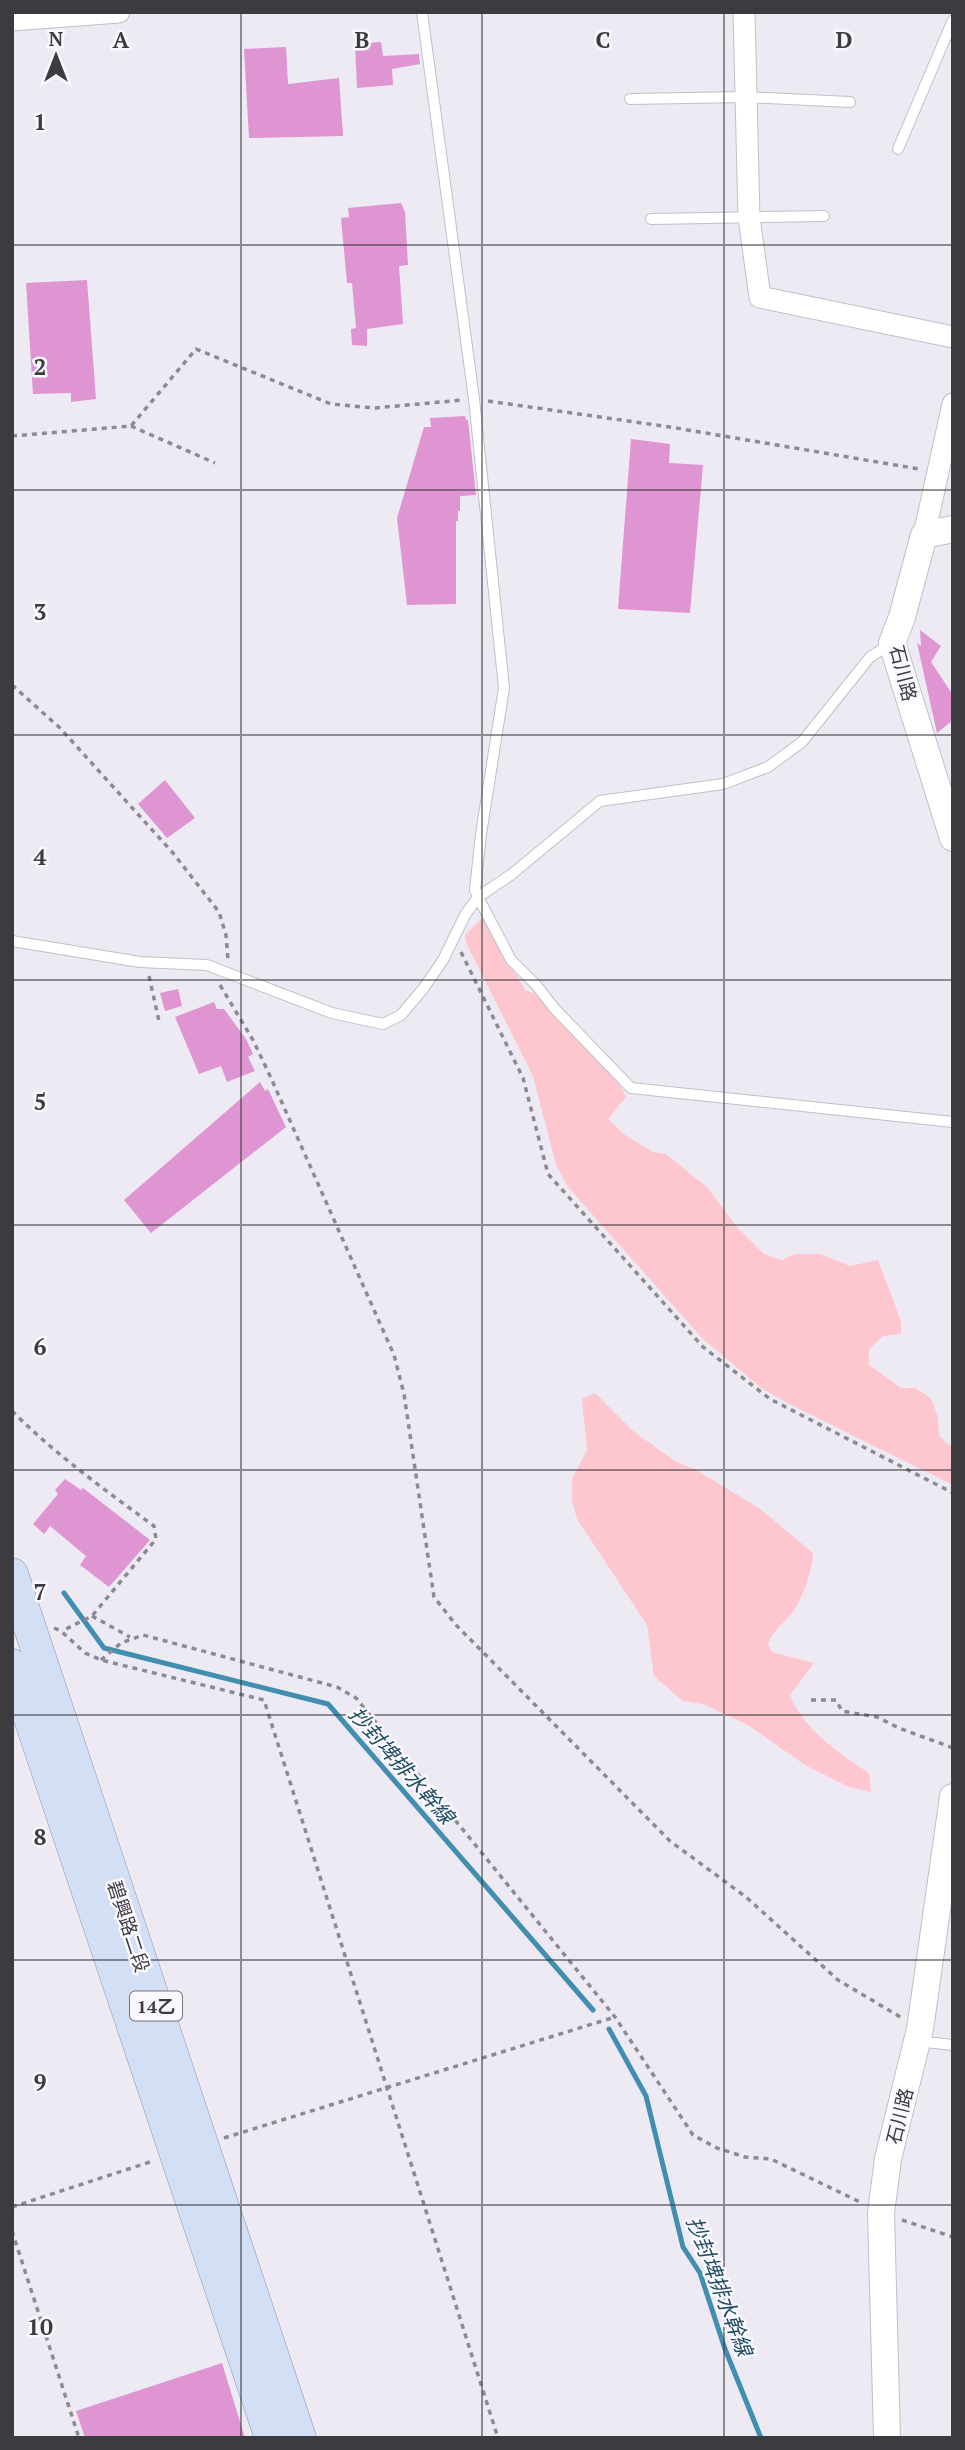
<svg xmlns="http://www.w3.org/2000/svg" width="965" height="2450" font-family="'PT Serif','Noto Sans TC',serif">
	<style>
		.green { fill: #fec6cf }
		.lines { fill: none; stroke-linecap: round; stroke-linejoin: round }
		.stream { stroke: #418eb0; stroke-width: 5 }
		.building { fill: #e095d3 }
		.service-casing { stroke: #c1bfc7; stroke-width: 12 }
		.minor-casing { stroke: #c1bfc7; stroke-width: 23 }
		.tertiary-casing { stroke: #c1bfc7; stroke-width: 28 }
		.primary-casing { stroke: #8b97b1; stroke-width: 33 }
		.path { stroke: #8c8b91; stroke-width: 3.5; stroke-dasharray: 5 5; stroke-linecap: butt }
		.service { stroke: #fff; stroke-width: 10 }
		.minor { stroke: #fff; stroke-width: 21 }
		.tertiary { stroke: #fff; stroke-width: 26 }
		.primary { stroke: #d3dff5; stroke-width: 32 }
		.grid { fill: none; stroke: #3c3b3f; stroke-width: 2; stroke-opacity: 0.55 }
		.labels { text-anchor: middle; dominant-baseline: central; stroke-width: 5; stroke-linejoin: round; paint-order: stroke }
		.shield { fill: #faf8ff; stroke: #757479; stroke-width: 2 }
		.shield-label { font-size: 18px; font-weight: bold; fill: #3c3b3f }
		.street-label { font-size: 19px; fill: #3c3b3f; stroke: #faf8ff }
		.water-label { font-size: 21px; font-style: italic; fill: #1f4c60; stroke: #faf8ff }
		.grid-label { font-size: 23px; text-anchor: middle; font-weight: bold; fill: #3c3b3f; stroke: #faf8ff; stroke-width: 5; stroke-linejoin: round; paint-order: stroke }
	</style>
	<rect width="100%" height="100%" fill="#edeaf3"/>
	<!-- green -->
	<g class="green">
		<path d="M482,918l5,1 15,33 24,39 15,4 72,77 13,25 -18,22 17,16 28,17 13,2 42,34 28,38 28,28 18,6 13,-6h25l30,12 28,-6 23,61v13l-18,2 -14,13v16l32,23h14l16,10 7,19 1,19 14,12v37l-166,-82 -26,-15 -58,-49 -135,-152 -12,-22 -23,-89 -66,-131 -2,-10z"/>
		<path d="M595,1393l38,38 42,30 21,9 63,38 54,45c0,15 -11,48 -21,60 -8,10 -21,19 -24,32l4,7 42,11 -24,32c13,34 49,58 79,78l2,19 -22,-5 -44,-22 -57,-40 -45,-21 -20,-3 -29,-25 -7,-51 -70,-106 -5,-18v-22l15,-29 -5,-51z"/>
	</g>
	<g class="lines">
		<!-- stream -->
		<g class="stream">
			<path d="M64,1593l40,55 224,56 265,306"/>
			<path d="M609,2029l37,67 37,151 17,26 25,76 36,89"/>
		</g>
	</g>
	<!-- building -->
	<g class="building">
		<path d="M381,42l2,14 36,-2 1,10 -28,5 1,16 -36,3 -2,-44z"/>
		<path d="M286,47l2,37 51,-6 4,58 -94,2 -5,-89z"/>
		<path d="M401,203l4,9 3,53 -9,1 4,58 -36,5v17l-15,-1 -1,-16 5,-1 -4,-45h-5l-6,-65 8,-1 -1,-9z"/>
		<path d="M87,280l9,119 -25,3v-9l-38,1 -7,-111z"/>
		<path d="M465,416l1,4h2l8,75 -16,1v15h-2v10h-2v83l-49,1 -10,-87 27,-91h7l-1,-9z"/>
		<path d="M631,439l39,5 -1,19 34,2 -13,148 -72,-4z"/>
		<path d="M920,630l21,16 -10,16 22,33v25l-16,13 -20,-90 4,3z"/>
		<path d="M165,780l30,38 -28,20 -29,-34z"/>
		<path d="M178,989l4,17 -17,5 -5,-18z"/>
		<path d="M214,1002l3,7h7l22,30 7,15 -5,3 7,14 -28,11 -6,-16 -22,8 -24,-57z"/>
		<path d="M260,1082l5,9 3,-2 18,38 -135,106 -27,-33z"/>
		<path d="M65,1479l16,11 2,-2 67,52 -41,47 -29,-22 6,-9 -36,-30 -6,8 -11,-10 25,-30 -3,-4z"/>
		<path d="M222,2363l23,75h-160l-9,-27z"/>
	</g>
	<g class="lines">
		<defs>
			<g id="service">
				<path d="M422,12l52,387 30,289 -23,146 -6,56 3,7 33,63 26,26 17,22 77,80 322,34"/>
				<path d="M630,99l114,-2 106,5"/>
				<path d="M898,149l55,-129"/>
				<path d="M651,219l173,-3"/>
				<path d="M12,941l128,21 67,3 125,48 51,11 18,-9 22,-26 20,-29 22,-45 13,-18 34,-23 88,-73 123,-17 45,-17 34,-25 68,-85 22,-14"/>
				<path d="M917,2041l36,4"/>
			</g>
			<g id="minor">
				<path d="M744,12l5,206 11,79 193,40"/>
				<path d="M12,20l107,-8"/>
				<path d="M924,535l29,-131"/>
			</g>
			<g id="tertiary">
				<path d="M953,529l-29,6 -22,82 -10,26 61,195"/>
				<path d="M887,2438l-6,-225 7,-54 32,-130 33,-232"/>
			</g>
			<g id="primary">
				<path d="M12,1574l288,864"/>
				<path d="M12,1665l259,773"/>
			</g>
		</defs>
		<!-- service casing -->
		<use href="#service" class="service-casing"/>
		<!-- minor casing -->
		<use href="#minor" class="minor-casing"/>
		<!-- tertiary casing -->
		<use href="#tertiary" class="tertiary-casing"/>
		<!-- primary casing -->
		<use href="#primary" class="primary-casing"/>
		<!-- path -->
		<g class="path">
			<path d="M488,401l182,26 249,42"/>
			<path d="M131,426l84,37"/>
			<path d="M12,436l119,-10 65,-77 135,55 43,4 89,-8"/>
			<path d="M12,685l48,43 113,125 46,59 7,23 2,25"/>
			<path d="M461,952l62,126 25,96 155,173 67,52 183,94"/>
			<path d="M149,976l10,45"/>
			<path d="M220,985l33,55 18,38 123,277 10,39 30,203 22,28 214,216 76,56 92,83 64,38"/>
			<path d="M12,1411c43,43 93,79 142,115l2,13 -64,77 -30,15"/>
			<path d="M92,1616l38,21"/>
			<path d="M54,1628l7,3 24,22 16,7 163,40 234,738"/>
			<path d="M101,1660l20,-17 22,-8 194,52 19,11 259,319 78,118 24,13 28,9 26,2 91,44"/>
			<path d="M811,1700h25l6,11 35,6 22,11 54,20"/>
			<path d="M224,2138l391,-121"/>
			<path d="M12,2207l141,-46"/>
			<path d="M902,2220l51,17"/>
			<path d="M12,2231l67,207"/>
		</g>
		<!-- service -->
		<use href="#service" class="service"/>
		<!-- minor -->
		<use href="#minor" class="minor"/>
		<!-- tertiary -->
		<use href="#tertiary" class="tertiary"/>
		<!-- primary -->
		<use href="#primary" class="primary"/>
	</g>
	<!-- grid -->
	<path class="grid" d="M241,12v2426M482,12v2426M724,12v2426M12,245h941M12,490h941M12,735h941M12,980h941M12,1225h941M12,1470h941M12,1715h941M12,1960h941M12,2205h941"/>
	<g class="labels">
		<!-- shield labels -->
		<rect class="shield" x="130" y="1991.5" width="52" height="29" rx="5"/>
		<g class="shield-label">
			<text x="156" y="2006">14乙</text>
		</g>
		<!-- street labels -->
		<g class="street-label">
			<text transform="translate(904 673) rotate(76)">石川路</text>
			<text transform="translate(129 1926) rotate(72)">碧興路二段</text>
			<text transform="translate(899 2116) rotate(-76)">石川路</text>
		</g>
		<!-- water labels -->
		<g class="water-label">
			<text transform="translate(402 1765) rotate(49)">抄封埤排水幹線</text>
			<text transform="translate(720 2286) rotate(69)">抄封埤排水幹線</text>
		</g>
	</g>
	<g class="grid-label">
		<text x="121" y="48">A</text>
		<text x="362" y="48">B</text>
		<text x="603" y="48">C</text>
		<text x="844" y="48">D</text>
		<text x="40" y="130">1</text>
		<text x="40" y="375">2</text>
		<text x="40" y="620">3</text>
		<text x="40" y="865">4</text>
		<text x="40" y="1110">5</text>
		<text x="40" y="1355">6</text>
		<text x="40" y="1600">7</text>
		<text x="40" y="1845">8</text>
		<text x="40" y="2090">9</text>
		<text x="40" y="2335">10</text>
	</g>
	<!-- border -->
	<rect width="965" height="2450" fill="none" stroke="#3c3b3f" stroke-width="28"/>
	<!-- north arrow -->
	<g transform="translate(56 56)" stroke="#faf8ff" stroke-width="5" paint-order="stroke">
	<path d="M0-5L12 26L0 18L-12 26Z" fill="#3c3b3f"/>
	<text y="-10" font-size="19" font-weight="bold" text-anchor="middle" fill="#3c3b3f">N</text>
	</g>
</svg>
